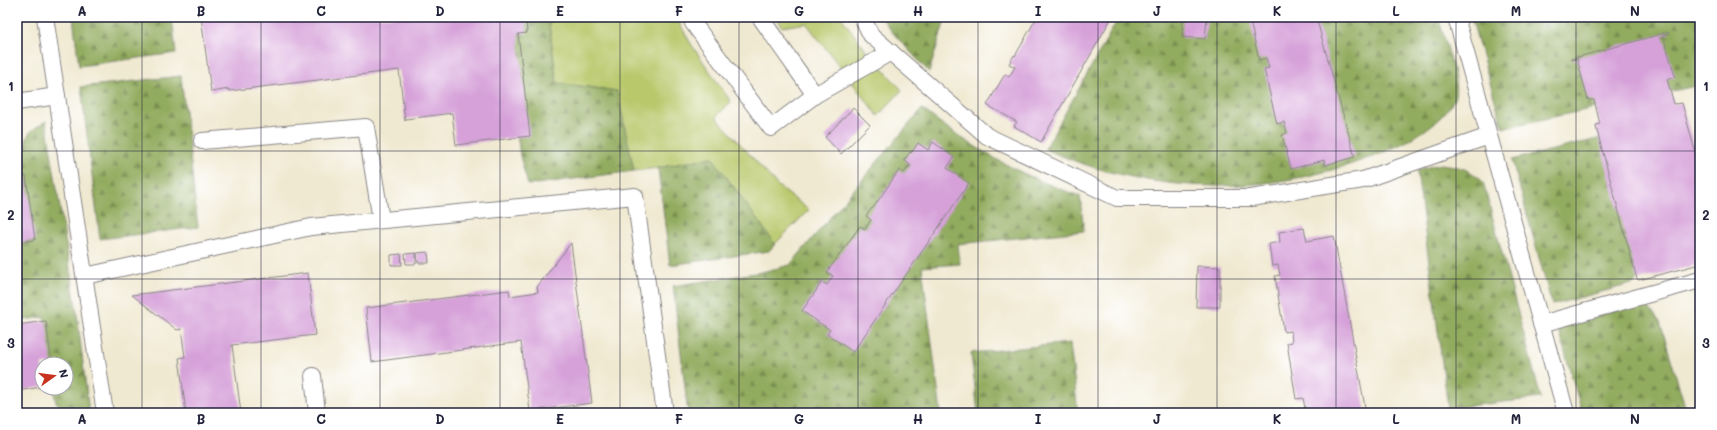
<svg xmlns="http://www.w3.org/2000/svg" width="1717" height="430" font-family="Mali,sans-serif">
	<style>
		.grass { fill: #b8c86a; stroke: #6d7552 }
		.forest { fill: url(#forest-firs); stroke: #5a674c }
		.building { fill: #d6a1d9 }
		.lines { fill: none; stroke-linecap: round; stroke-linejoin: round }
		.service-casing { stroke: #898686; stroke-width: 18 }
		.service { stroke: #fff; stroke-width: 16 }
		.grid { fill: none; stroke: #22223b; stroke-width: 1; stroke-opacity: 0.55 }
		.neatline { fill: none; stroke: #22223b; stroke-width: 1.5 }
		.grid-label { font-size: 13px; text-anchor: middle; font-weight: bold; fill: #22223b }
	</style>
	<defs>
		<pattern id="forest-firs" width="22" height="20" patternUnits="userSpaceOnUse"><rect width="22" height="20" fill="#92ac5e"/><path d="M5 1l3.5 6h-7zM16 11l3.5 6h-7z" fill="#778c4f"/></pattern>
	</defs>
	<rect width="100%" height="100%" fill="#fff"/>
	<filter id="ink" filterUnits="userSpaceOnUse"><feTurbulence type="fractalNoise" baseFrequency=".025" numOctaves="2"/><feDisplacementMap in="SourceGraphic" scale="8" xChannelSelector="R" yChannelSelector="G"/><feConvolveMatrix kernelMatrix="1 2 1 2 8 2 1 2 1" color-interpolation-filters="sRGB"/></filter>
	<filter id="wash" filterUnits="userSpaceOnUse"><feTurbulence type="fractalNoise" baseFrequency=".012" numOctaves="4" result="noise"/><feDisplacementMap in="SourceGraphic" scale="16" xChannelSelector="R" yChannelSelector="G"/><feGaussianBlur stdDeviation="0.9" result="paint"/><feColorMatrix in="noise" values="0 0 0 0 0 0 0 0 0 0 0 0 0 0 0 0 0 1.4 0 .05"/><feComposite in="paint" operator="in"/></filter>
	<g filter="url(#wash)">
		<rect width="100%" height="100%" fill="#f0e9d1"/>
		<!-- grass -->
		<g class="grass">
			<path d="M548,17h128l15,27 40,58 -15,15 62,69 31,24 -34,34 -63,-87 -54,11 -24,3 -17,-80 -60,-8z"/>
			<path d="M777,17h64l27,36 34,37 -24,26 -72,-93 -24,4z"/>
		</g>
		<!-- forest -->
		<g class="forest">
			<path d="M73,17h99l4,36 -97,13z"/>
			<path d="M502,17h46l9,66 60,8 17,80 -106,14 -8,-29z"/>
			<path d="M881,17h65l-17,55 -36,-39z"/>
			<path d="M1119,17h319c5,18 23,66 16,82 -12,26 -51,46 -77,56 -109,42 -224,42 -332,-6z"/>
			<path d="M1471,17h229v68l-197,43z"/>
			<path d="M181,76l17,151 -98,12 -19,-152z"/>
			<path d="M922,109c50,39 98,67 158,87l4,35 -126,13 2,20 -38,3 19,146h-253l-15,-127 89,-14 28,-7z"/>
			<path d="M46,121l31,192 12,100h-21l-12,-11 -3,-14h13v-24h-16l-6,-47 -27,4v-78l16,-2c-2,-21 -16,-91 -4,-107 3,-5 12,-9 17,-13z"/>
			<path d="M1606,137l37,132 -8,14 -83,22 -40,-145z"/>
			<path d="M712,157l63,87 -6,7 -99,14 -12,-97z"/>
			<path d="M1441,164c17,2 30,5 42,18l58,216 -93,10 -31,-237 7,-3z"/>
			<path d="M1633,305l16,3 11,14 27,91h-105l-24,-86z"/>
			<path d="M1070,343l8,70h-100l-7,-60z"/>
		</g>
		<g id="blocks">
			<!-- building -->
			<g class="building">
				<path d="M201,17h315v4l10,-1 1,13 -9,1 12,102 -74,9 -4,-32 -46,6 -1,2 -6,-51 -170,21v-2l-18,3z"/>
				<path d="M1037,17l6,1 1,-1h68l-71,125 -27,-16 3,-4 -30,-17 18,-31 4,3 6,-10 -6,-3 5,-9 1,1z"/>
				<path d="M1183,17h24l-2,22 -23,-2z"/>
				<path d="M1249,17h67l39,140 -30,8 -1,-5 -33,9 -9,-34 5,-2 -3,-11 -7,2 -13,-55 5,-1 -3,-10 -7,2z"/>
				<path d="M1668,32l1,2 -6,1 12,41 -2,2 -6,1 7,25 8,-1 18,66v95l-61,16 -2,-1 -41,-152v-2l4,-1 -6,-24h-6l-11,-41 -5,1 -1,-1z"/>
				<path d="M853,108l17,17 -29,29 -16,-17z"/>
				<path d="M933,142l21,15 -7,11 22,15 -116,169 -26,-18 3,-4 -28,-19 20,-29 5,3 6,-9 -6,-4 33,-46 5,3 6,-9 -5,-4 6,-8h1l26,-38 5,3 6,-8 -6,-5 6,-8 1,1 7,-10 10,7z"/>
				<path d="M26,176l9,64 -18,3v-66z"/>
				<path d="M1304,228l3,13 27,-5 32,177h-66l-1,-3 6,-2 -2,-10 -7,1 -9,-56 5,-1 -1,-11 -7,1 -9,-56 5,-1 -2,-10 -6,1 -3,-22 11,-2 -1,-10z"/>
				<path d="M571,243l21,160 -62,8 -9,-69 -149,20 -6,-54 143,-18 1,6 28,-4 -1,-5z"/>
				<path d="M428,252l1,11h-11l-1,-10z"/>
				<path d="M416,253v11h-10l-1,-10z"/>
				<path d="M401,254l1,11h-11v-10z"/>
				<path d="M1197,266l23,1v40h-24z"/>
				<path d="M308,273l7,62 -83,10 9,68h-55l-7,-55 6,-1 -4,-28 -4,1 -45,-35z"/>
				<path d="M46,321l6,43h-10v23l-25,4v-66z"/>
			</g>
		</g>
	</g>
	<g filter="url(#ink)">
		<use href="#blocks" fill-opacity="0" stroke="#898686" stroke-width="1"/>
		<g class="lines">
			<defs>
				<g id="service">
					<path d="M45,17l60,396"/>
					<path d="M691,17l2,6 78,105 44,-33"/>
					<path d="M760,17l55,78 76,-43"/>
					<path d="M862,17l9,18 116,101 130,62h134l112,-18 126,-44"/>
					<path d="M1456,17l110,396"/>
					<path d="M17,102l40,-6"/>
					<path d="M202,141l164,-14 15,93"/>
					<path d="M85,276l226,-49 324,-31 30,217"/>
					<path d="M1541,324l159,-44"/>
					<path d="M313,376l4,37"/>
				</g>
			</defs>
			<!-- service casing -->
			<use href="#service" class="service-casing"/>
			<!-- service -->
			<use href="#service" class="service"/>
		</g>
	</g>
	<!-- grid -->
	<path class="grid" d="M142,17v396M261,17v396M380,17v396M500,17v396M620,17v396M739,17v396M858,17v396M978,17v396M1098,17v396M1217,17v396M1336,17v396M1456,17v396M1576,17v396M17,151h1683M17,279h1683"/>
	<!-- margin -->
	<rect width="1717" height="430" fill="none" stroke="#fff" stroke-width="44"/>
	<!-- north arrow -->
	<g transform="translate(54 376) rotate(76)"><circle r="19" fill="#ffffff" stroke="#a7a7b1"/>
	<path d="M0-3L7 15L0 10L-7 15Z" fill="#c8321e"/>
	<text y="-6" font-size="11" font-weight="bold" text-anchor="middle" fill="#22223b">N</text>
	</g>
	<rect x="22" y="22" width="1673" height="386" class="neatline"/>
	<g class="grid-label">
		<text x="82" y="16">A</text>
		<text x="201" y="16">B</text>
		<text x="321" y="16">C</text>
		<text x="440" y="16">D</text>
		<text x="560" y="16">E</text>
		<text x="679" y="16">F</text>
		<text x="799" y="16">G</text>
		<text x="918" y="16">H</text>
		<text x="1038" y="16">I</text>
		<text x="1157" y="16">J</text>
		<text x="1277" y="16">K</text>
		<text x="1396" y="16">L</text>
		<text x="1516" y="16">M</text>
		<text x="1635" y="16">N</text>
		<text x="11" y="91">1</text>
		<text x="1706" y="91">1</text>
		<text x="11" y="220">2</text>
		<text x="1706" y="220">2</text>
		<text x="11" y="348">3</text>
		<text x="1706" y="348">3</text>
		<text x="82" y="424">A</text>
		<text x="201" y="424">B</text>
		<text x="321" y="424">C</text>
		<text x="440" y="424">D</text>
		<text x="560" y="424">E</text>
		<text x="679" y="424">F</text>
		<text x="799" y="424">G</text>
		<text x="918" y="424">H</text>
		<text x="1038" y="424">I</text>
		<text x="1157" y="424">J</text>
		<text x="1277" y="424">K</text>
		<text x="1396" y="424">L</text>
		<text x="1516" y="424">M</text>
		<text x="1635" y="424">N</text>
	</g>
</svg>
